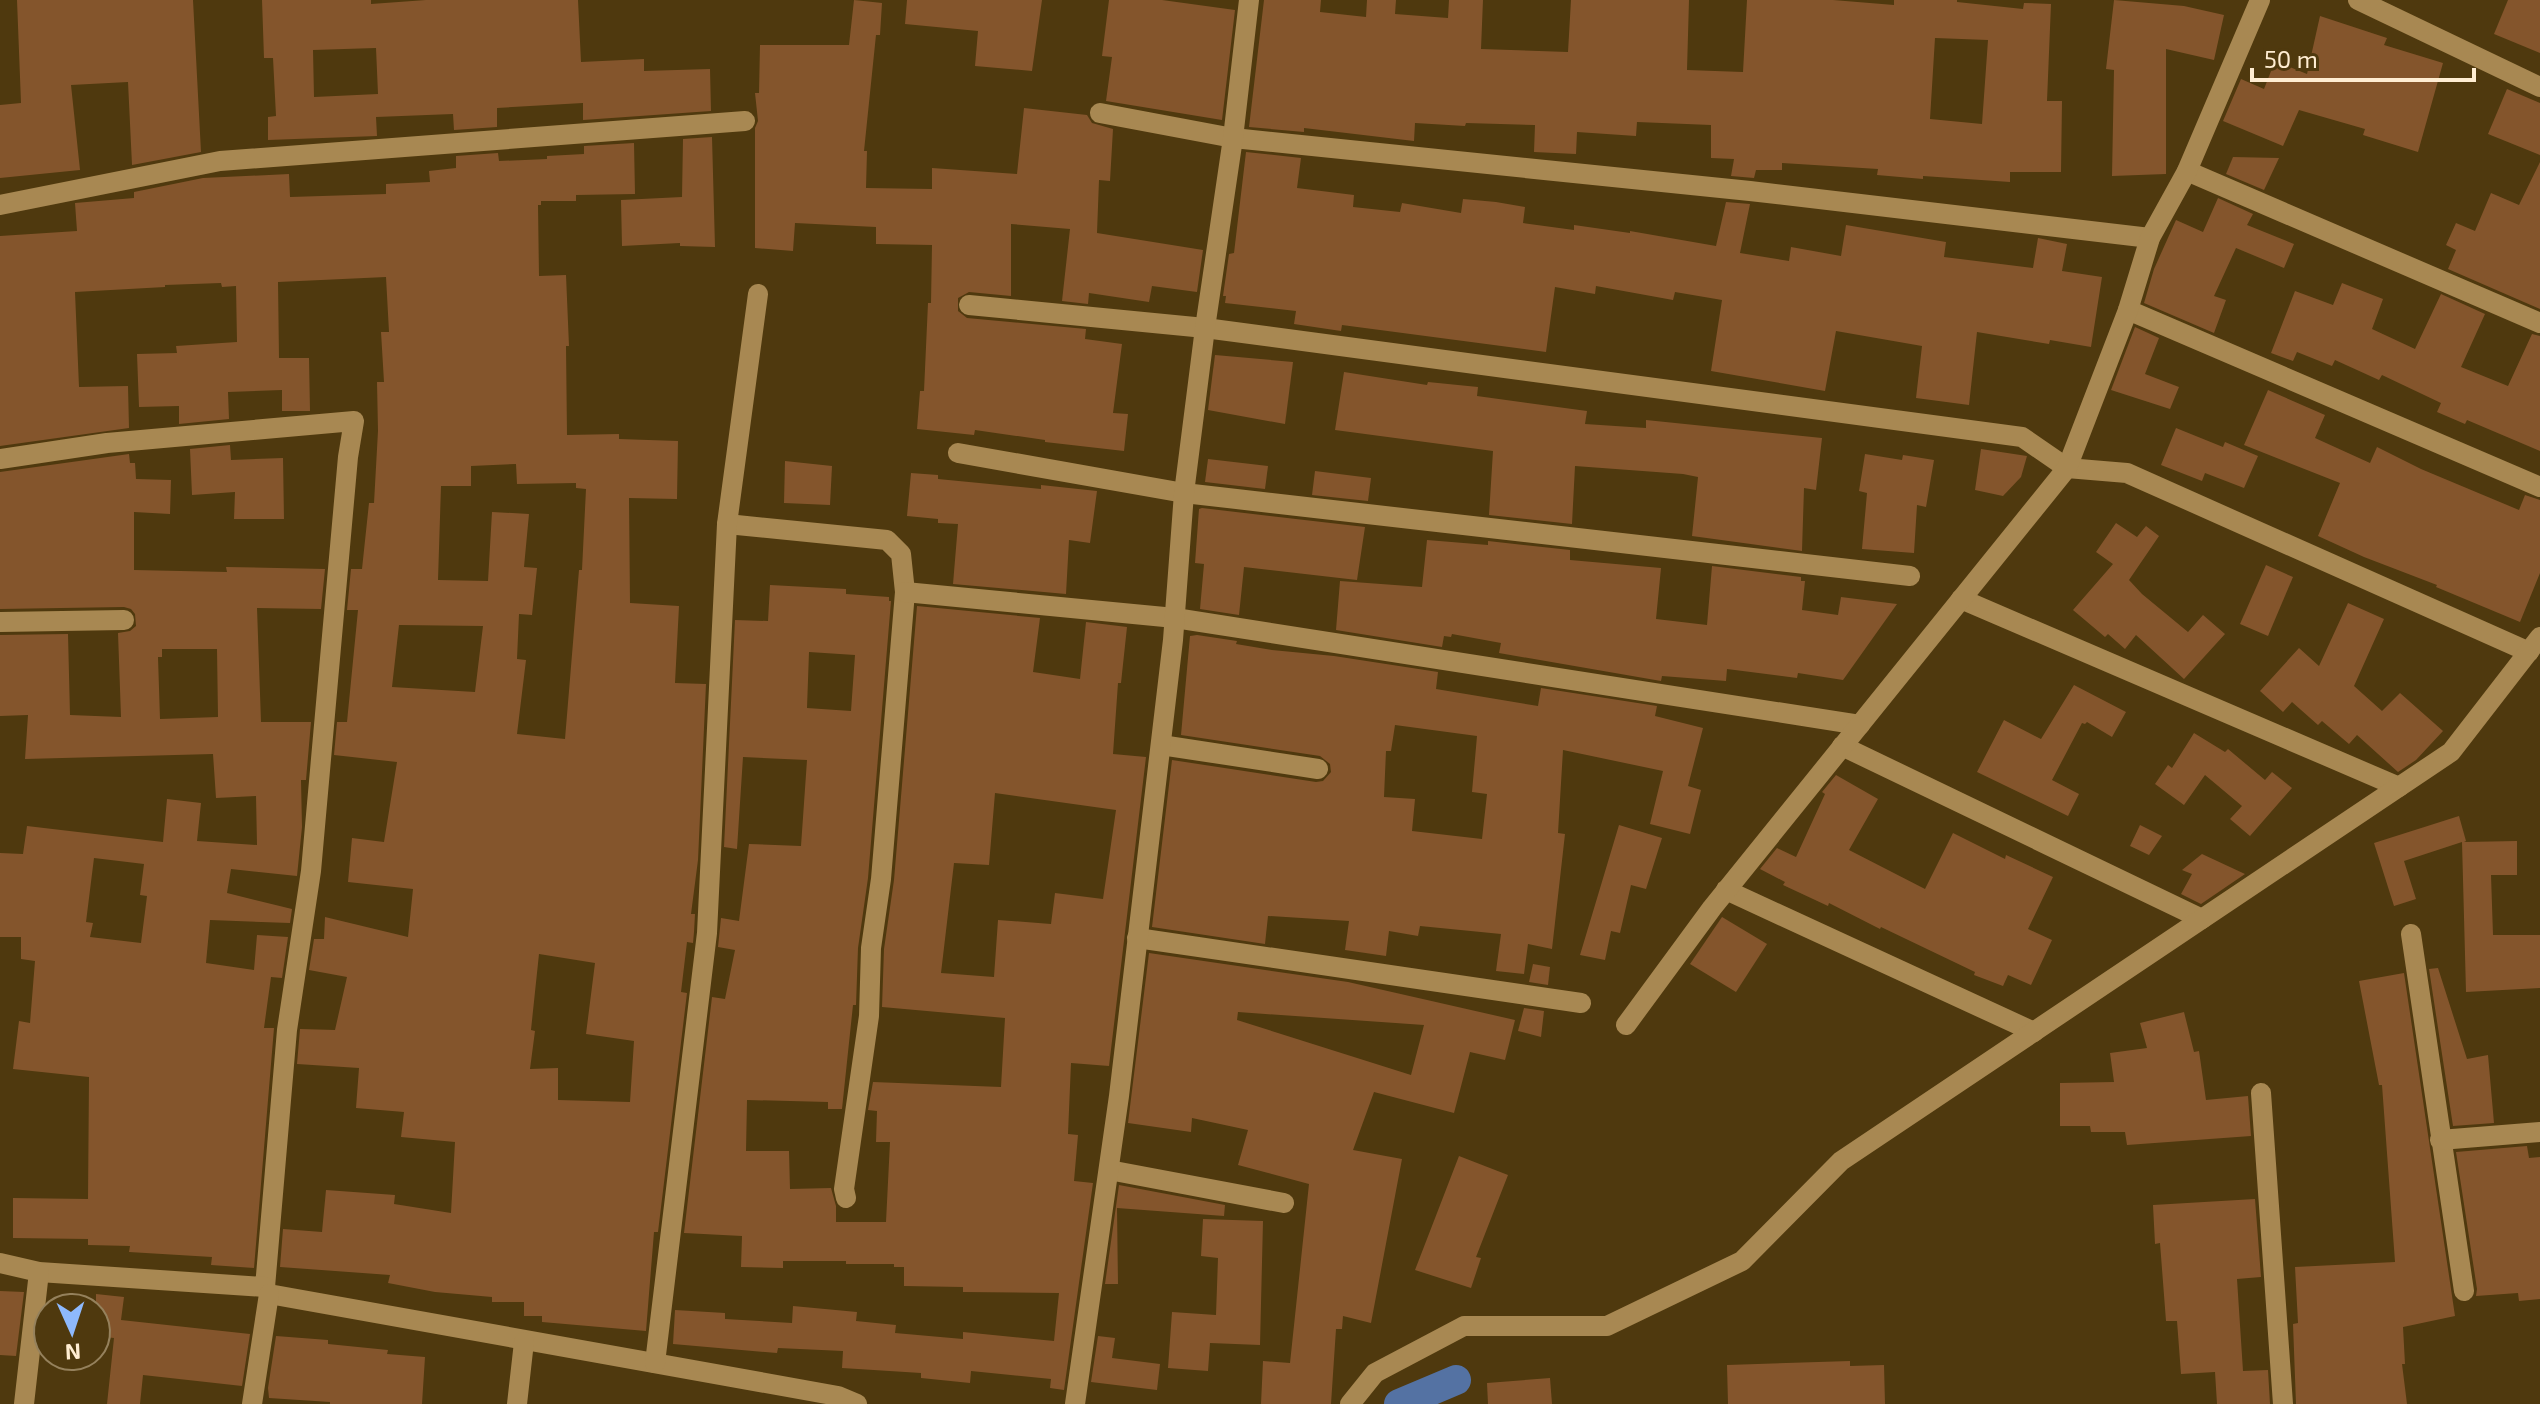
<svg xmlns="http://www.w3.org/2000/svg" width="2540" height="1404" font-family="'Exo 2',sans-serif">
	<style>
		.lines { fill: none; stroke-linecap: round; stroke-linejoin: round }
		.canal { stroke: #5472a3; stroke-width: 30 }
		.building { fill: #84552c; fill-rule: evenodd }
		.minor { stroke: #a88852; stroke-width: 20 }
	</style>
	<rect width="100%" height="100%" fill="#4f390e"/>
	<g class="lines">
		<!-- canal -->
		<path class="canal" d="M1399,1404l57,-24"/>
	</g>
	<!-- building -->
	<g class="building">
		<path d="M17,0h176l8,152 -69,13 -4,-83 -57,3 9,85 -80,8v-73l21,-2z"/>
		<path d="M262,0h109v4l55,-4h152l3,62 63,-3v12l66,-2 1,42 -128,9v-17l-86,5v19l-43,3 -1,-16 -77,3 1,19 -109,4v-23l8,-1 -3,-58h-9zM376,48l2,46 -64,3 -1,-47z"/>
		<path d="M854,0l28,3 -2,32h-4l-12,116h3l-1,37 66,1v-21l85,6 7,-66 63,7 5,8 21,6 -3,52 -11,-1 -2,53 106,17 -6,42 -45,-6 -3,16 -60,-9 -1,11 -26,-3 8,-72 -59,-5v72l-42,-4 -11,6v13l9,7 119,11 -1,10 37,5 -9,69 15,1 -4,37 -79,-9v-2l-70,-10 -1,5 -57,-6 3,-38h4l4,-88h3l1,-58 -56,-1v-17l-81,-4 -2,28 -38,-3v-120l3,-7 -3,-28h4l1,-48h89z"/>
		<path d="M907,0h135l-10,71 -57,-5 3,-35 -73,-7z"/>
		<path d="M1109,0h53l73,10 -13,110 -116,-19 6,-44 -10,-1z"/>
		<path d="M1264,0h57l-1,12 46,5 1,-17h29l-1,14 53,4 1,-18h34l-2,49 87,3 3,-52h118l-2,70 56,2 4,-72h86l61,5v-5h63v2l66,7 1,-6 27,1 -4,97h15l-1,71h-51v10l-87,-6v3l-46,-4 1,-6 -96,-6v7h-26l-2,8 -23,-2 3,-17 -23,-1v-33l-74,-3 -1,14 -59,-4 -1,22 -42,-2 1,-27 -69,-2 -1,3 -50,-3 -1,18 -110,-13v4l-55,-5zM1935,38l53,2 -6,84 -52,-5z"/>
		<path d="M2114,0l70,6 40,9 -10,45 -48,-11v125l-54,2 2,-106 -8,-1z"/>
		<path d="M2508,0h32v53l-46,-19z"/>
		<path d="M2320,16l67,22 -3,7 59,18 -25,89 -55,-17 2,-6 -66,-19 -16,36 -60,-25 18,-42 23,10 11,-28 32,13z"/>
		<path d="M2507,89l33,14v52l-52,-21z"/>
		<path d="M712,137l3,110 -35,-1v-3l-58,3 -1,-46 61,-3 1,-58z"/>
		<path d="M634,143l1,51 -59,1v6h-35v4h-3l1,71 27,-1 3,71h-3l1,89 52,-1v5l59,2 -1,58 -48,-1 1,105 49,3 -4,77 31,1 -8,176 -7,54h4l-1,18 -1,11 -6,-1 -6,50 6,1 -29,239h-4l-8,99 -104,-9v-6h-18v-14h-32v-5l-57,-5 -47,-9 2,-8 -110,-8 3,-38 39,3 4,-42 69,5 -1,9 57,9 4,-71 -54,-5 3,-25 -48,-4 3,-40 -62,-4 3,-35 35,1 12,-53 -38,-7 5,-31h10l1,-22 83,20 5,-48 -65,-7 4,-44 32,4 13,-80 -63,-7 3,-33h10l11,-112h-11l4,-41h11l7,-66h5l4,-72 -1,-49h7l-3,-50h8l-3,-55 -108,5 1,76h30l1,53h-28v-21l-54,2 1,27 -50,5v-18l-40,1 -2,-53 40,-1 -1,-7 61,-4 -1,-56 -14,1 -1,-4 -56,2v2l-90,5 4,95 49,-1 1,42 -129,18v-210l77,-5 -2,-28 59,-5v-6l69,-14 86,-4 1,23 96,-3v-10l44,-2 -1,-11 27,-3v-12l42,-3 1,8 48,-2v-3l37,-2v-8zM516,464l1,20 59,-1v5l10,1 -4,81h-3l-14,169 -48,-5 9,-74 -9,-1 2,-45 13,1 5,-47 -13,-1 5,-53 -37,-2 -4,69 -50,-1 3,-94h30v-20zM399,625l84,1 -8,66 -83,-5zM539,954l56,9 -9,71 48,7 -4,61 -72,-2v-32l-28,1 5,-38 -4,-1z"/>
		<path d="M1246,152l55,6 -4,30 57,7 -1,12 47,5 2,-9 59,10 2,-14 33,3 29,5 -2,16 51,7v-5l56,8v-2l86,15 10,-44 24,2 -10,49 49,8 2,-14 50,9 5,-31 100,17 -2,15 89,11 5,-30 29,6 -5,27 40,6 -11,70 -41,-7 -1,4 -72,-12 -8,73 -53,-7 6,-52 -86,-15 -11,60 -114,-20 11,-71 -47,-8 -2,8 -77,-14 -1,8 -40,-7 -9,65 -204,-27 -1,6 -47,-7 2,-13 -71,-8 1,-7h-3l6,-42 5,-1z"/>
		<path d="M2233,157l46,1 -15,32 -38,-16z"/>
		<path d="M2540,162v147l-92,-40 8,-19 -10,-5 10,-22 19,8 16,-38 28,12z"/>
		<path d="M2218,198l35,16 -6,11 47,19 -10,24 -48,-20 -22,48 12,4 -12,33 -70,-30 10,-34 22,-49 27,12z"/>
		<path d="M2342,283l41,16 -11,30 43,20 26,-55 44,20 -24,53 47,19 24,-52 8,2v115l-73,-31 -2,4 -28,-12 4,-9 -59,-28 -3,5 -44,-20 -3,6 -35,-14 -4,9 -22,-8 24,-62 38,14z"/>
		<path d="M2135,327l24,11 -14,36 34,13 -9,22 -59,-19z"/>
		<path d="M1215,355l78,7 -8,62 -77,-14z"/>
		<path d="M1344,372l83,13 1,-3 50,5 -1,9 110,15 -2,13 61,4v-8l176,18 -6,52 -12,-2 -2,63 -110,-15 6,-59 -15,-3 -108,-8 -3,58 -83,-9 4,-64 -158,-21z"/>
		<path d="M2268,390l57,25 -10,23 55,25 7,-16 44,22 98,41 6,-15 15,5v73l-20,49 -84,-35 1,-2 -73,-28 -46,-21 22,-53 -96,-38z"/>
		<path d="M2176,428l47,19 2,-5 33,14 -14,32 -39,-15 -3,8 -41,-16z"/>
		<path d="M230,445l1,15 52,-2 1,61h-50l1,-27 -43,3 -2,-46z"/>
		<path d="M1981,449l46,7 -6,21 -18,19 -28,-6z"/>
		<path d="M129,454l1,9h5l1,16 35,1 -1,34 -36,-2v58l93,2 -1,-5 99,2 -4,40 -64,-1 4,114h50l-5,58h-5l1,47 -5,49 -66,-7 -4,24 65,16 -2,14 -80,-3 -4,43 48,7 3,-35 31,2 -6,41 -11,-1 -7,51h10l-20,240 -43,-3 1,-8 -83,-5 1,-6 -42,-1v-6l-75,-1v-40l75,1 1,-122 -76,-8 6,-48 11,2 5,-62 -14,-2v-22h-21v-84l23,1 4,-28 136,16 4,-43 34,4 -4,38 60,4 -1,-49 -40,2 -3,-44 -188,5 3,-44 -28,1v-81l68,-1 2,81 51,2 -3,-84 12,-2 6,-5 -1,-12 -4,-5 -7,-2 -124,2v-137zM162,649h55l1,68 -58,2 -2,-62h4zM94,858l50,6 -4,31 7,1 -6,47 -51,-6 3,-14 -7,-1z"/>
		<path d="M1865,454l37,6 1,-5 31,5 -8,47 -9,-2 -3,48 -52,-4 5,-56 -8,-2z"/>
		<path d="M1208,459l60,7 -3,23 -60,-7z"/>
		<path d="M785,461l47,5 -2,39 -46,-2z"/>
		<path d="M1315,471l56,7 -3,23 -56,-6z"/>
		<path d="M911,473l27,2v4l103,10v-4l56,6 -7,52 -21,-3 -3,54 -113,-10 5,-60 -20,-1v-4l-31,-3z"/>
		<path d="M1202,508l163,19 -8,53 -113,-13 -5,48 -39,-6 4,-45 -9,-1 4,-54z"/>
		<path d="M2116,523l21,14 9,-11 13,10 -30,44 13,14 46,38 15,-17 22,19 -41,45 -48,-44 -11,14 -17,-15 -3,3 -32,-27 40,-46 -17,-12z"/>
		<path d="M1427,540l61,5v-4l82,9v10l91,8 -5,51 51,6 5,-59 89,11v4h4l-3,29 36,5 3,-18 56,7 -54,76 -45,-7 -1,5 -70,-9 -1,12 -64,-5 -1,5 -162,-28 2,-10 -49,-9 -1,3 -7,-1 -2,11 -106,-17 4,-49 82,6z"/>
		<path d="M2266,565l27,12 -25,59 -28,-12z"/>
		<path d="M770,585l76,4v5l43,3v4h2l-23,277 -10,70 -2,57h-3l-11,104h-14v-7l-81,-2 -1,51h43l1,38 41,-1 5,18v16h50l4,-80h-14l1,-31 -9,-1 5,-28 128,5 4,-69 -123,-11 2,-58 10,-69 23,-274 123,12 -7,54 47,7 6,-57 41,5 -6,56h-3l-5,71 33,3 -37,309 -38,-3 -3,71 10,1 -4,46 19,2 -29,207 -14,-2 1,-9 -80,-8 -1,12 -49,-5v-5l-79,-5 1,-17 -65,-3 -1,5 -104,-9 2,-34 50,3v6l67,4 1,-17 64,6 -1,9 40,4 -1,8 68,6v-7l91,9 5,-48 -96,-1v-5l-59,-1v-19h-10v-3h-48v-3h-63v7l-42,-1 1,-31 -58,-3 28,-236 13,2 10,-49 -17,-3 3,-29 18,3 10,-77 52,2 6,-86 -64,-3 -6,92 -13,-2 11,-227 33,1zM809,652l46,3 -4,56 -44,-3zM995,793l121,17 -13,89 -48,-6 -4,31 -53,-4 -4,57 -53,-4 13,-110 35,2z"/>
		<path d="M2348,603l36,16 -30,67 28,25 18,-18 43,38 -27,29 -18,12 -41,-37 -8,9 -27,-23 -4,4 -26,-23 -9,10 -23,-21 39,-43 20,18z"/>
		<path d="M1197,635l40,6 -1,3 36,6 62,6 104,16 -2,17 102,17 3,-18 116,18 -2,10 48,12 -15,58 13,4 -11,44 -40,-10 13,-53 -100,-21 -5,83 7,1 -13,115 -24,-5 -4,30 -28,-3 5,-37 -81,-8 -2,10 -29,-5 -3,25 -41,-6 4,-29 -81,-5 -3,28 -113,-17 20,-167 144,22 7,-1 8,-9 -1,-8 -10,-8 -139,-21 9,-99zM1395,725l82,11 -5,56 15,2 -5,45 -70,-8 3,-32 -31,-2 2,-46h5z"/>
		<path d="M2074,685l52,27 -14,25 -25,-15 -2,2 -3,-1 -30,57 27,14 -11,22 -91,-44 27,-52 37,19z"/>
		<path d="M2194,733l31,19 3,-3 37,31 7,-8 20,16 -42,48 -20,-17 12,-13 -37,-31 -21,30 -29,-21 13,-19 4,3z"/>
		<path d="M1836,775l42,24 -29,51 76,39 28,-56 52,26 1,-4 47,22 -25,52 24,11 -21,45 -23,-10 -5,11 -29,-11 1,-3 -94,-45 -1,2 -51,-26 -1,3 -45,-21 2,-3 -25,-13 17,-21 19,9 29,-63 -3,-2z"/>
		<path d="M2459,816l7,25 -2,1 53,-1v34h-26l2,60h47v53l-74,4 -4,-150 -58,19 12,38 -22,7 -20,-63z"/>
		<path d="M1619,825l43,13 -16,51 -15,-4 -11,48 -9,-2 -6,29 -25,-5z"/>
		<path d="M2140,825l22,11 -13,19 -19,-9z"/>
		<path d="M2202,854l43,20 -44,30 -20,-10 11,-20 -10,-4z"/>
		<path d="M1722,917l45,27 -31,48 -46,-28z"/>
		<path d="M1149,953l199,29 167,38 -10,40 -35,-8 -16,61 -80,-21 -21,58 49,9 -31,164 -28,-7 -1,13h-6l-5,75h-70l2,-43 27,2 19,-179 -71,-19 10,-35 -56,-12 -1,14 -63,-9zM1238,1012l186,13 -13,50 -174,-55z"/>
		<path d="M1533,964l17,3 -2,18 -19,-3z"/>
		<path d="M2438,968l29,91 21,-4 6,68 -41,3 -24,-157z"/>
		<path d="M2404,973l51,343 -52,11 2,37h-3l5,40h-111l-3,-80 5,-1 -3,-56 100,-5 -13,-177h-3l-20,-104z"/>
		<path d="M1524,1008l20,3 -3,26 -23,-6z"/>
		<path d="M2184,1012l10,40 5,-1 7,49 42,-4 3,40 -124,9 -2,-13h-34l-1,-6h-30v-43l54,-1 -4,-29 37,-5 -7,-25z"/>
		<path d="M2527,1146l2,12 11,-1v142l-21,2 -1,-8 -42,3 1,-7 -21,-137z"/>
		<path d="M1459,1156l49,19 -32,82 5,1 -10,30 -56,-18z"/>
		<path d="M1119,1185l106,20 -1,11 -107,-8 1,76h-13z"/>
		<path d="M2255,1199l6,78 -24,2 6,92 25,-1 2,34h-53l-2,-32 -34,2 -4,-53h-11l-6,-78 -5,1 -2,-39z"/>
		<path d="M1203,1219l60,2 -3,124 -50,-2 -2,28 -40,-3 4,-56 44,3 2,-57 -17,-2z"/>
		<path d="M0,1291l24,1 -8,64 -16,-1z"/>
		<path d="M96,1294l28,3 -3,23 129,14 -8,52 -99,-11 -3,29h-33l7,-66 -18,-2z"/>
		<path d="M276,1336l52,4v4l60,6 -1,4 38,3 -3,47h-92v-2l-61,-4 -1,-10z"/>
		<path d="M1098,1336l17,2 -3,20 48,6 -3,26 -66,-8z"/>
		<path d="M1850,1361v5l34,-1 1,39h-157l-1,-39z"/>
		<path d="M1550,1378l2,26h-64l-1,-21z"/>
	</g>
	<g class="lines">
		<!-- minor -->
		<g class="minor">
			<path d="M2358,0l182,87"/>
			<path d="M1100,113l133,25 517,53 400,47"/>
			<path d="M2187,171l353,152"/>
			<path d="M0,205l220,-44 525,-40"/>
			<path d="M969,305l236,23 817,109 45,31 60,5 402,179"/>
			<path d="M2128,310l412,177"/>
			<path d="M958,453l226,40 726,83"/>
			<path d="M0,459l107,-16 247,-22 -6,36 -37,414 -24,159 -22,257"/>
			<path d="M727,524l160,16 14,14 4,38 -24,287 -10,69 -2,68 -25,173 2,9"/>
			<path d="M905,592l270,26 685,107"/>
			<path d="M1961,599l438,188"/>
			<path d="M0,622l124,-2"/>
			<path d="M1161,745l157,24"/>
			<path d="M1842,746l360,173"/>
			<path d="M1726,890l308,142"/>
			<path d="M2411,934l53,357"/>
			<path d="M1137,938l444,65"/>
			<path d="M1626,1025l86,-117 355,-440 61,-158 22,-72 37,-67 73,-171"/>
			<path d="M2261,1093l22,311"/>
			<path d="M2440,1140l100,-8"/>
			<path d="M1109,1170l175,33"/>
			<path d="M0,1263l39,9 226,15 4,7 569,102 19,8"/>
			<path d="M655,1363l52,-430 20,-409 31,-230"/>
			<path d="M24,1404l15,-132"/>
			<path d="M252,1404l17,-110"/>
			<path d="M517,1404l7,-62"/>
			<path d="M1075,1404l44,-308 54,-456 11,-147 21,-165 28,-190 16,-138"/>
			<path d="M1350,1404l25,-31 89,-47h143l135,-65 99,-100 610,-409 89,-115"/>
		</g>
	</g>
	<!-- north arrow -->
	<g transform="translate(72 1332) rotate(177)"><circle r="38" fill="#4f390e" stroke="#95815c" stroke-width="2"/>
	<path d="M0-6L14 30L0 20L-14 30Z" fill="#8eb9fd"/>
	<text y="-12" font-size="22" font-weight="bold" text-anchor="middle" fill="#ffedd2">N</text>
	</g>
	<!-- scale -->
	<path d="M2252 68v12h222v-12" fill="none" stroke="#ffedd2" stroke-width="4"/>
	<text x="2264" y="68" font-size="24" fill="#ffedd2" stroke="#4f390e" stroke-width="6" paint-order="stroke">50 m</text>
</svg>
